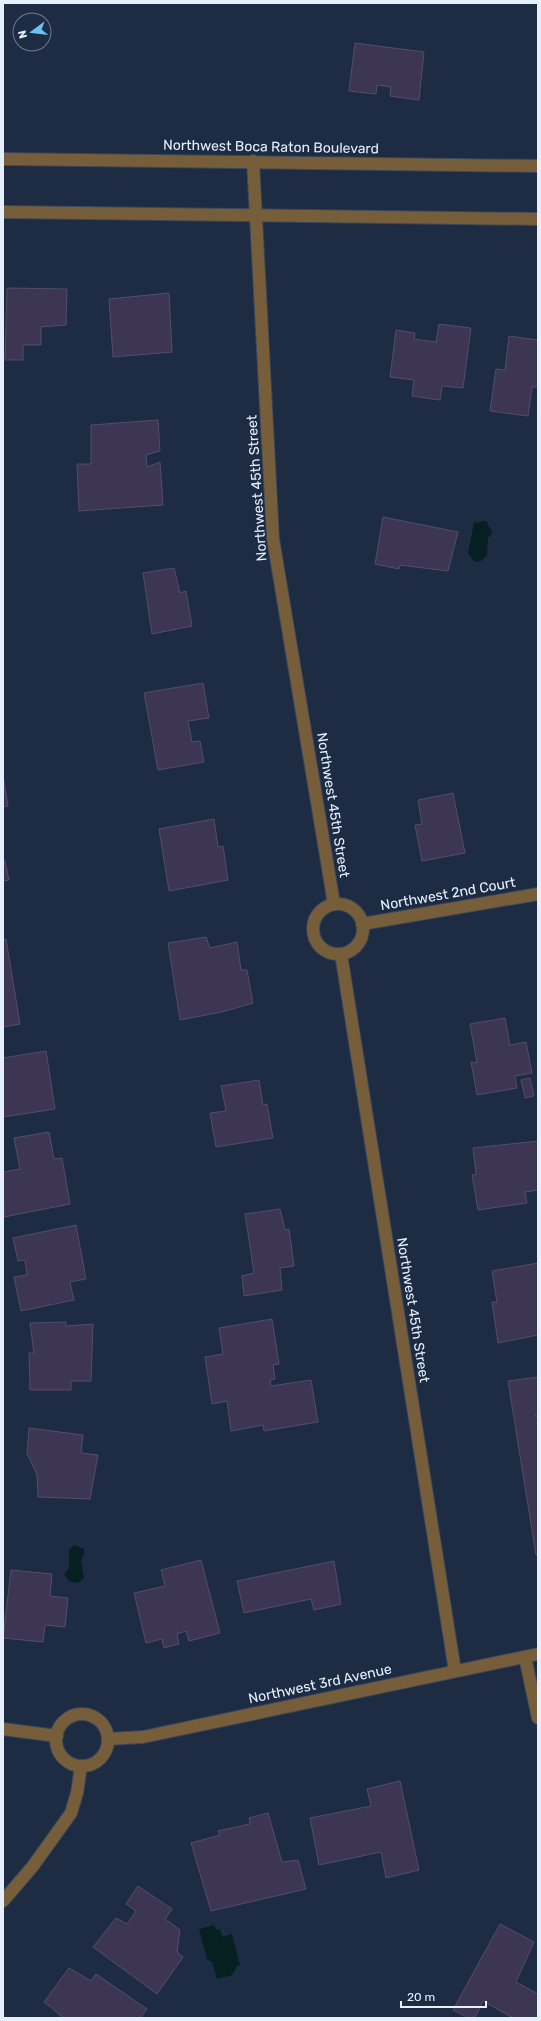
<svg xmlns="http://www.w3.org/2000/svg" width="541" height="2021" font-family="Rubik,sans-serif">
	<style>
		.water { fill: #061f20 }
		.building { fill: #3c3652; stroke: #534d6a }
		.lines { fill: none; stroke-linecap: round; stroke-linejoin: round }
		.minor-casing { stroke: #39465d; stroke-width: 14 }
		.minor { stroke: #755e39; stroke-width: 12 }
		.labels { text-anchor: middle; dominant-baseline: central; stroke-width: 3; stroke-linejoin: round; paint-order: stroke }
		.street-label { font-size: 14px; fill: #e5efff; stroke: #1d2b43 }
	</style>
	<rect width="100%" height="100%" fill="#1d2b43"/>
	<!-- water -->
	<g class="water">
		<path d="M486,521l6,11 -1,4 -3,1 -1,18 -6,6 -6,1 -7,-9 6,-30z"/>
		<path d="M74,1545l10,4v5l-3,7 3,17 -6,5 -9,-2 -5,-7 5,-6v-18z"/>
		<path d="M214,1925l2,5 4,-1 2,8 10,-3 8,31 -3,1 -5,9 -15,4 -5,-17 -5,-3 -8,-30z"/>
	</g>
	<!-- building -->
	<g class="building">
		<path d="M355,43l69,9 -5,48 -29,-4 1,-9 -14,-2 -1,9 -27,-3z"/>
		<path d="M7,288l60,1 -1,36 -25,2v18h-18v15h-18z"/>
		<path d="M169,293l3,59 -59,5 -4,-58z"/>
		<path d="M439,324l32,4 -8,60 -21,-2 -2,14 -28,-4 2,-16 -24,-3 6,-47 19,3 -1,6 22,3z"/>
		<path d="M509,336l29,4v47h-6l-4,29 -38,-5 6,-42 9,1z"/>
		<path d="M158,420l2,31 -14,4 1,12 13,-5 3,43 -84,6 -2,-47h14v-39z"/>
		<path d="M383,517l75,15 -10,39 -48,-6 -1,4 -24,-5z"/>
		<path d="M174,568l6,25 6,-2 6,35 -40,8 -9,-61z"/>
		<path d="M203,683l6,35 -21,3 4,21 8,-1 4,21 -46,8 -14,-77z"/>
		<path d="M3,775l5,31 -5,1z"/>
		<path d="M453,793l12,60 -43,8 -7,-36 7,-1 -4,-24z"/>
		<path d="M214,819l4,28 5,-1 5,34 -59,11 -10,-62z"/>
		<path d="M3,861h2l4,19 -6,1z"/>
		<path d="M206,937l4,11 27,-6 4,28h6l6,33 -31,9 -42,8 -12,-77z"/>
		<path d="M6,939l14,85 -17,3v-87z"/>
		<path d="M505,1018l5,27 16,-3 6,31 -17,3 2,12 -40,7 -6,-33 6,1 -7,-39z"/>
		<path d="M46,1051l9,58 -52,8v-59z"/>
		<path d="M530,1078l4,18 -9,2 -4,-18z"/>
		<path d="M259,1080l4,25 4,-1 6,34 -57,9 -6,-34 16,-2 -5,-25z"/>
		<path d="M49,1132l5,27 8,-1 8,46 -66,13 -1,-45 17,-3 -6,-31z"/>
		<path d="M538,1141v49l-13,2 2,11 -49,7 -6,-35 4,-1 -3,-26z"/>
		<path d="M280,1209l5,21 4,-1 5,37 -14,2 2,22 -38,6 -2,-20 12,-3 -9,-59z"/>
		<path d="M76,1225l10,54 -16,3 4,18 -53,11 -7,-34 13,-2 -2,-15 -7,1 -5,-23z"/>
		<path d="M538,1263v72l-40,8 -6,-41h5l-5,-31z"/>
		<path d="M272,1319l7,45 -6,1 2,14 -5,1 1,6 40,-6 7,42 -54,9 -1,-6 -32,6 -4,-30 -15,3 -7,-47 18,-3 -4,-26z"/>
		<path d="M66,1322v4l27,-2 -2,57h-20v9h-41l-1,-37h5l-4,-30z"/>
		<path d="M538,1377v38h-3l3,4v136h-2l-28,-174z"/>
		<path d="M29,1428l54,7 -2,18 17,2 -8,44 -52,-2 -1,-22 -10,-22z"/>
		<path d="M201,1560l19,73 -31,8 -3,-10 -9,3 2,10 -15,4 -2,-9 -16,4 -12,-50 31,-7 -4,-16z"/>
		<path d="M334,1561l7,43 -27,6 -3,-11 -67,14 -7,-32z"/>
		<path d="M11,1570l41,4 -2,22 18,2 -3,29 -20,-2 -2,17 -40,-4z"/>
		<path d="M400,1781l19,89 -33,8 -5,-26 -62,13 -9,-47 61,-12 -4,-17z"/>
		<path d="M268,1813l14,49 16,-2 8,29 -95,22 -20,-68 29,-8 -2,-4 32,-7 -1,-6z"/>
		<path d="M138,1886l34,23 -7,10 15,11 -3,22 6,5 -26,37 -64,-47 23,-29 11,6 9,-13 -10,-7z"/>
		<path d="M500,1924l34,18 -18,40 22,12v24h-25l-30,-17 -8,17h-6l-16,-8z"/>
		<path d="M69,1968l22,13 5,-7 51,35 -7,9h-76l-20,-16z"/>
	</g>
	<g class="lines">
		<defs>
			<g id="minor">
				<path d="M3,159l535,7"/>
				<path d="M253,161l20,378 61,365"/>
				<path d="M3,212l535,7"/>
				<circle cx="338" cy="929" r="25"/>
				<path d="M362,924l176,-30"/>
				<path d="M341,954l114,717"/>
				<path d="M525,1657l13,61"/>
				<circle cx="82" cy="1740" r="26"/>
				<path d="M3,1729l54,7"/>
				<path d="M108,1739l35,-2 395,-83"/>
				<path d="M3,1901l30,-35 38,-53 6,-20 4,-27"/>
			</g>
		</defs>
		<!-- minor casing -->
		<use href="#minor" class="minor-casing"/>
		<!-- minor -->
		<use href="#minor" class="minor"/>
	</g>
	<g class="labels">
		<!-- street labels -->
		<g class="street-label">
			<text transform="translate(271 147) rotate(1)">Northwest Boca Raton Boulevard</text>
			<text transform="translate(257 488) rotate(-94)">Northwest 45th Street</text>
			<text transform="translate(333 805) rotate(81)">Northwest 45th Street</text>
			<text transform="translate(448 894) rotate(-10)">Northwest 2nd Court</text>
			<text transform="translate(413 1310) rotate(81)">Northwest 45th Street</text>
			<text transform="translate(320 1684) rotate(-12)">Northwest 3rd Avenue</text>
		</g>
	</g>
	<!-- border -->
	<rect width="541" height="2021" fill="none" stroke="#e5efff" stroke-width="8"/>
	<!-- north arrow -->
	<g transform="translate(32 32) rotate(255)"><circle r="19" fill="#1d2b43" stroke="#6d798e"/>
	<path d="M0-3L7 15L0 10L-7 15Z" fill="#67c4f0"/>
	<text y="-6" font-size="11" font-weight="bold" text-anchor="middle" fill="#e5efff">N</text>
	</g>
	<!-- scale -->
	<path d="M401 2001v6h85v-6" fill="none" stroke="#e5efff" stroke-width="2"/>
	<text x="407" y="2001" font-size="12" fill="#e5efff" stroke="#1d2b43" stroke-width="3" paint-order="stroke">20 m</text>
</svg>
